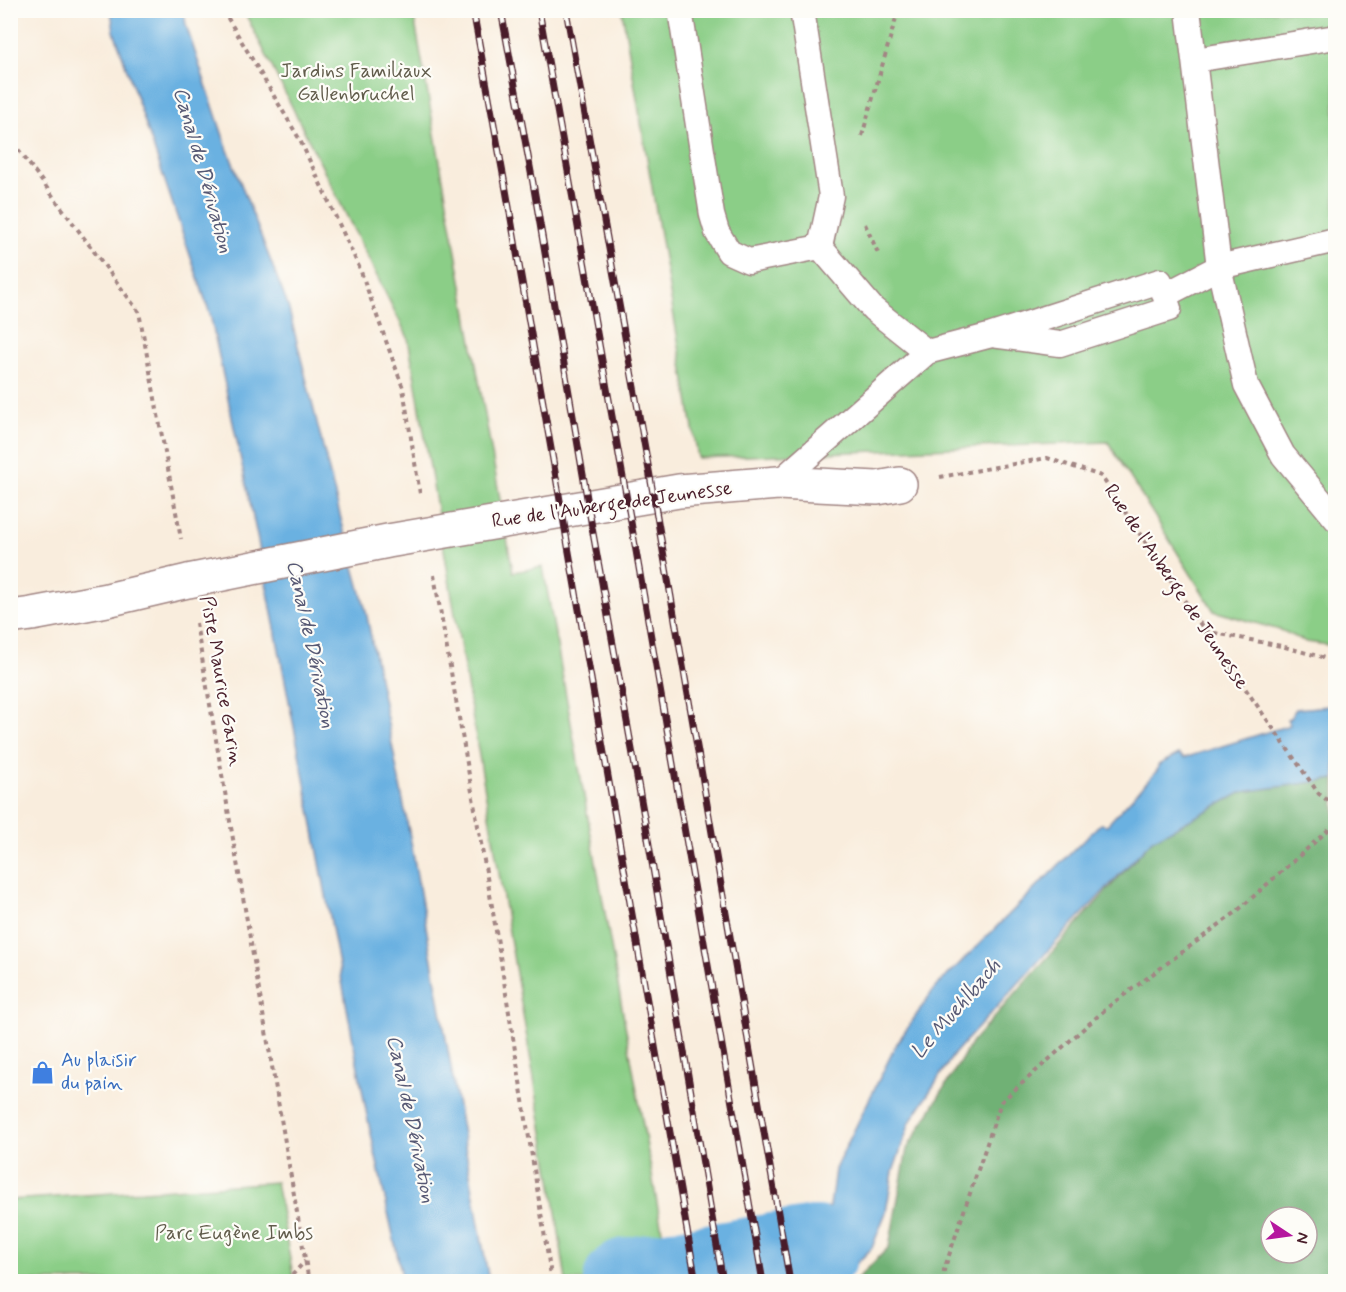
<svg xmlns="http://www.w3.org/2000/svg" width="1346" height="1292" font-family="Mynerve,sans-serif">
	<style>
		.green { fill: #8bce87; stroke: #6a7659; stroke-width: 1.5 }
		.forest { fill: #70b174; stroke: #5d6850; stroke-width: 1.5; fill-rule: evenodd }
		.water { fill: #6ab1e1; stroke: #5a6886; stroke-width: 1.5 }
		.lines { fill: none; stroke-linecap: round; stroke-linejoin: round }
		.river { stroke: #6ab1e1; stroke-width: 88 }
		.service-casing { stroke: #a28684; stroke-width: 27 }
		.minor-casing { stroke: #a28684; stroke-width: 36 }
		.path { stroke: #a28684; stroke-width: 4; stroke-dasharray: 4.5 4.5; stroke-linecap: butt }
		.service { stroke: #fff; stroke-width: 24 }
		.minor { stroke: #fff; stroke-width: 33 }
		.rail-casing { stroke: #4a1f2b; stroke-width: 7 }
		.rail { stroke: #fdfcf7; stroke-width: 4.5; stroke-dasharray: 14; stroke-linecap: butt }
		.labels { text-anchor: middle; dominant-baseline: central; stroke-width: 4.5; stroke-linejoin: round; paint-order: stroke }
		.park-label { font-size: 20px; fill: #615c4b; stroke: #fdfcf7 }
		.street-label { font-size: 20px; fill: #4a1f2b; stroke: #fdfcf7 }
		.shop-label { font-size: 20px; fill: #366cbe; stroke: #fdfcf7; text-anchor: start }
		.water-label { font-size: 21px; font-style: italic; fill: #575974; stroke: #fdfcf7 }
	</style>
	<rect width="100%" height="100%" fill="#fdfcf7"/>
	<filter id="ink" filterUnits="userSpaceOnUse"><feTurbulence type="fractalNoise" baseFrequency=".0167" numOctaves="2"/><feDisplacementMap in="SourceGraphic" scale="12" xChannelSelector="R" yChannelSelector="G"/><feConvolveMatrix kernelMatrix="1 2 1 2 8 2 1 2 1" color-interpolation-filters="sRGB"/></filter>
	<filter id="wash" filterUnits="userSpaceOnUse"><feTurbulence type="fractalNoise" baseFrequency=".008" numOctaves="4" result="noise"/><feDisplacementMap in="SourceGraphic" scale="24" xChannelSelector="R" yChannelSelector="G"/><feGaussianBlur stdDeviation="1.35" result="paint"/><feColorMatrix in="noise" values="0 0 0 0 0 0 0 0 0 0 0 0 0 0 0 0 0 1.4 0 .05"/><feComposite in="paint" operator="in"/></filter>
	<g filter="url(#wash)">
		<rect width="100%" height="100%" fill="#f9eddd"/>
		<!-- green -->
		<g class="green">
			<path d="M244,11h169l100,561 30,-5 128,714h-105l-14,-96 -144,-847z"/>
			<path d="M622,11h713v635l-29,-4 -23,-11 -69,-20 -106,-169 -410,16z"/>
			<path d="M276,1182l18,99h-283v-81z"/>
		</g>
		<!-- forest -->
		<path class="forest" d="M1335,779v502l-481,1 35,-35 18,-98 65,-107 180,-202 90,-48zM1271,1217h36v36h-36z"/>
		<!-- water -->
		<g class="water">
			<path d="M111,11h73l2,14 40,120 62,161 54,217 24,88 45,231 78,439h-86l-36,-165 -55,-296 -55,-284 -47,-222 -96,-283z"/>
			<path d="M1330,706h5v73l-93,13 -90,48 -95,101 -103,113 -44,68 -17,50 -7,40 -14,36 -18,18 -40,10 -8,-57 24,-12 5,-38 61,-124 38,-56 166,-165 7,1 48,-52 3,-4v-4l21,-11 5,4 106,-33 -3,-6 3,-1 6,-9z"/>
		</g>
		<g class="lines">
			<!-- river -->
			<path class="river" d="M627,1282l188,-32"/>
		</g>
	</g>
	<g filter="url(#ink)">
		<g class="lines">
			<defs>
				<g id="service">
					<path d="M680,10l32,205 5,17 12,20 20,9 71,-14"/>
					<path d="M802,10l29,186 -11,51"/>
					<path d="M1188,10l31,257 27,118 37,70 53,64"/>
					<path d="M1195,60l141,-23"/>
					<path d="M820,247l53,62 54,43"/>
					<path d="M1165,295l54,-28 117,-27"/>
					<path d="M778,483l149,-131 65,-17 168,-54 9,28 -109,35 -68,-9"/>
				</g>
				<path id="minor" d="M10,617l22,-3 75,-14 81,-19 200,-40 291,-50 99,-8 99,5 23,-4"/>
			</defs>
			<!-- service casing -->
			<use href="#service" class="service-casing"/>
			<!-- minor casing -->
			<use href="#minor" class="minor-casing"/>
			<!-- path -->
			<g class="path">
				<path d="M223,10l77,130 60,129 43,119 17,106"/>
				<path d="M10,41l7,-31"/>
				<path d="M10,124l8,25 121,163 42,227"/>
				<path d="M862,136l33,-115 6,-11"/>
				<path d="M865,224l13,29"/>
				<path d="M940,477l107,-19 54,18 104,155 114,163 17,13"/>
				<path d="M434,575l58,331 60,376"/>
				<path d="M196,623l113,659"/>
				<path d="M1205,631l76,15 55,15"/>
				<path d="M286,1282l19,-21"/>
				<path d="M943,1282l1,-12 57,-168 107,-95 127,-94 101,-90"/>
			</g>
			<!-- service -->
			<use href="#service" class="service"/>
			<!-- minor -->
			<use href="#minor" class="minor"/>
			<defs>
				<g id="rail">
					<path d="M473,10l33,180 190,1092"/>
					<path d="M501,10l32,173 60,350 54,300 76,449"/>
					<path d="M539,10l92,512 132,760"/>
					<path d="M566,10l84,466 140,806"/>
				</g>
			</defs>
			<!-- rail casing -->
			<use href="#rail" class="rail-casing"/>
			<!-- rail -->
			<use href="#rail" class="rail"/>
		</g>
	</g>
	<!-- icons -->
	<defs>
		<symbol id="shop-bare" viewBox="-9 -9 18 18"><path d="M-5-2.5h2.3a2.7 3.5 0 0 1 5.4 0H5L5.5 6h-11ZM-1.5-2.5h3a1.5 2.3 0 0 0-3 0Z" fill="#3f7fe0" stroke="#fdfcf7" stroke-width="2.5" paint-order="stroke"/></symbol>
	</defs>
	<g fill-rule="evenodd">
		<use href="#shop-bare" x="26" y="1056" width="33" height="33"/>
	</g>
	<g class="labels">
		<!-- park labels -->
		<g class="park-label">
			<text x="356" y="71">Jardins Familiaux<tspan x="356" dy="23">Gallenbruchel</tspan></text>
			<text x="234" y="1233">Parc Eugène Imbs</text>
		</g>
		<!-- street labels -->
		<g class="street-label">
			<text transform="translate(612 505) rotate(-8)">Rue de l'Auberge de Jeunesse</text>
			<text transform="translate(1176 587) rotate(56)">Rue de l'Auberge de Jeunesse</text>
			<text transform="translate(221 681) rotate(80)">Piste Maurice Garin</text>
		</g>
		<!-- shop labels -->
		<g class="shop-label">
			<text x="61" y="1060">Au plaisir<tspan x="61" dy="23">du pain</tspan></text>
		</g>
		<!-- water labels -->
		<g class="water-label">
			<text transform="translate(203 170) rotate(74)">Canal de Dérivation</text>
			<text transform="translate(311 644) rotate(78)">Canal de Dérivation</text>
			<text transform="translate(956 1009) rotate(-49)">Le Muehlbach</text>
			<text transform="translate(411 1119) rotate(78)">Canal de Dérivation</text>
		</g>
	</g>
	<!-- margin -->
	<rect width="1346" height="1292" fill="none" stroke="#fdfcf7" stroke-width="36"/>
	<!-- north arrow -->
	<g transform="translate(1289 1235) rotate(103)"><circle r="28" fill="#fdfcf7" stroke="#b5a4a5" stroke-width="1.5"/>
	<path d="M0-4.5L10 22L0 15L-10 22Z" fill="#b5179e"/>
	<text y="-9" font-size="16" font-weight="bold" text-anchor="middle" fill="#4a1f2b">N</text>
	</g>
</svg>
